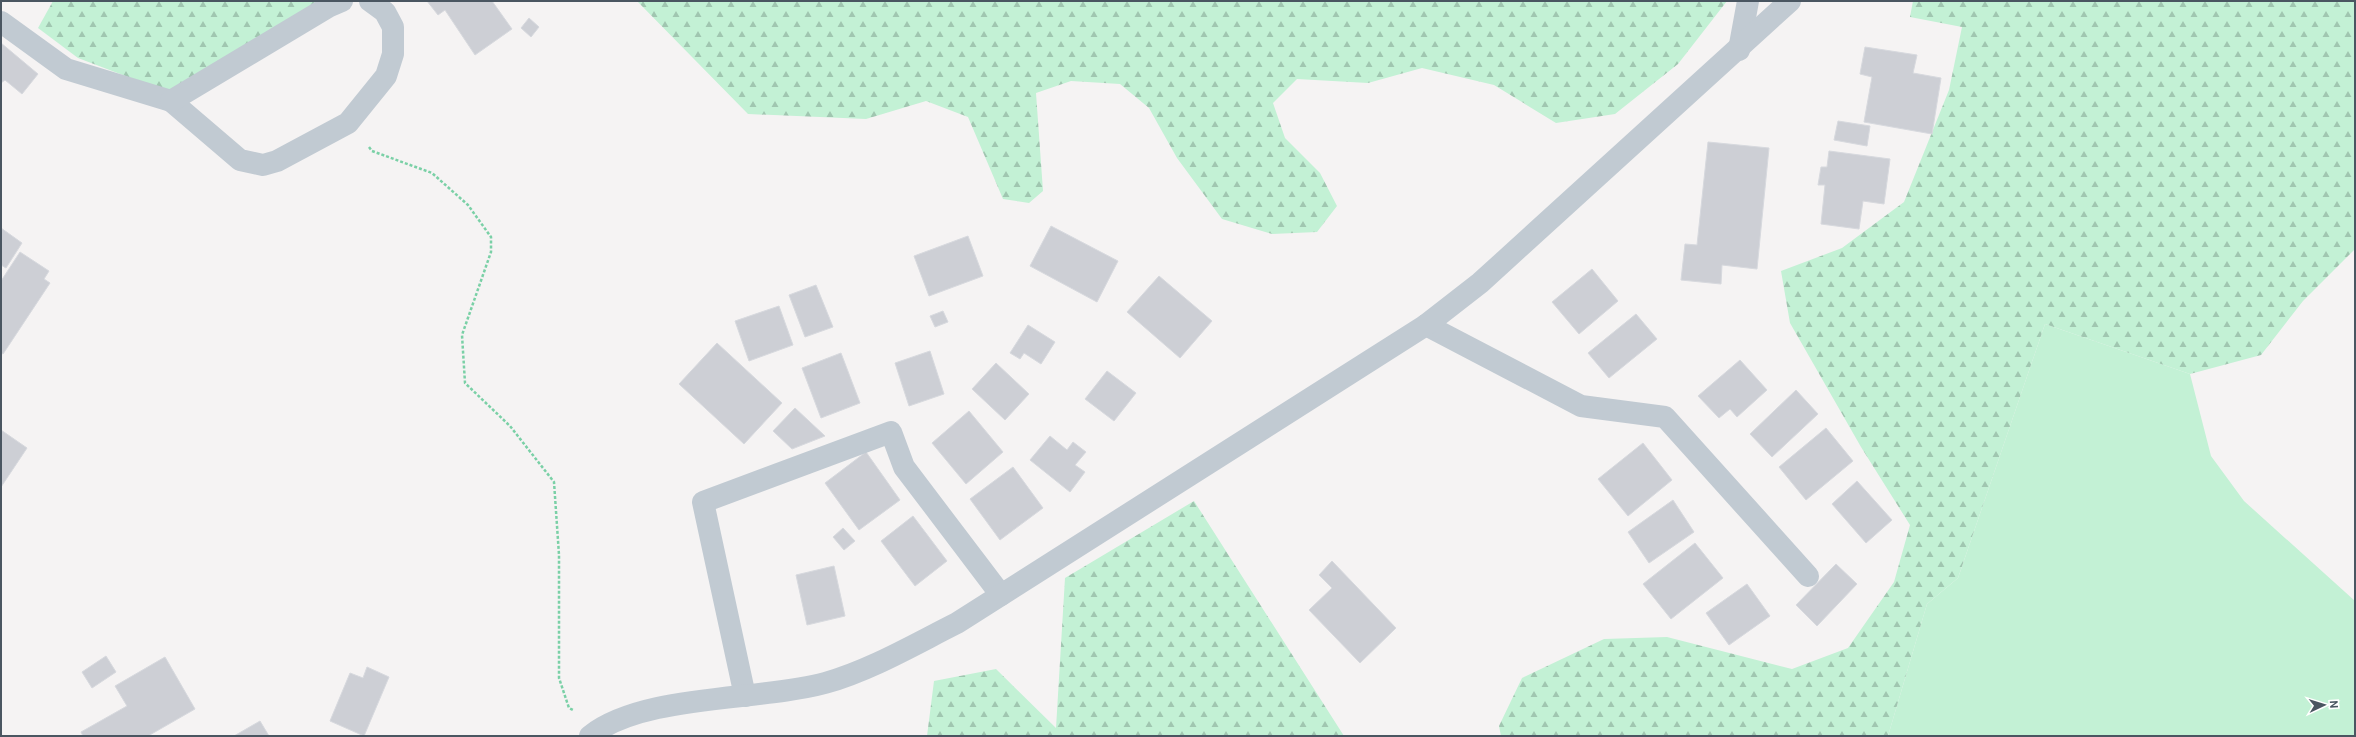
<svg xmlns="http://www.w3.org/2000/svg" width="2356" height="737" font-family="Roboto,sans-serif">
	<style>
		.green { fill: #c3f1d5 }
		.forest { fill: url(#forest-firs) }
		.building { fill: #cdcfd5; stroke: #d7d9de }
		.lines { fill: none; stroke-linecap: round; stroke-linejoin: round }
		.path { stroke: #7ad0a6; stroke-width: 2.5; stroke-dasharray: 3 2; stroke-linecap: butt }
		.minor { stroke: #c1cad2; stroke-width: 22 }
	</style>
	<defs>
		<pattern id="forest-firs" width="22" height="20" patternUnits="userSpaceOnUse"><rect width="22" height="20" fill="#c3f1d5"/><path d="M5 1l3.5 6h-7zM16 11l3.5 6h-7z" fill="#a0c6b0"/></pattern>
	</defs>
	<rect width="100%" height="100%" fill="#f5f3f3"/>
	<!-- green -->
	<path class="green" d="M2045,324l145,50 21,82 33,45 111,100v135h-467l39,-132 31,-26z"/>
	<!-- forest -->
	<g class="forest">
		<path d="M53,1h266l-141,95 -100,-38 -40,-30z"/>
		<path d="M637,1h1090l-49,63 -63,50 -59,9 -62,-38 -72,-17 -54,15 -71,-4 -24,24 12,35 35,35 17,33 -20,26 -45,2 -50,-15 -45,-61 -28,-50 -29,-24 -49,-3 -35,12 7,98 -14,12 -26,-4 -35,-82 -42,-16 -60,18 -118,-5z"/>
		<path d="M1913,1h442v248l-52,52 -42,54 -71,19 -145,-50 -87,254 -31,26 -39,132h-387l-2,-10 23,-48 82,-39 63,-2 125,32 56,-21 46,-66 16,-57 -49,-78 -71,-124 -9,-52 61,-23 62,-46 45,-112 13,-63 -52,-10z"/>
		<path d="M1194,501l150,235h-417l7,-55 62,-12 60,59 9,-150z"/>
	</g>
	<!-- building -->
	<g class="building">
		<path d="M427,1h65l20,28 -37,26 -30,-45 -7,5z"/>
		<path d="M529,18l10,9 -8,10 -10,-9z"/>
		<path d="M1,43l37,31 -16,20 -17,-14 -4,3z"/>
		<path d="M1865,47l52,8 -4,18 28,5 -9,56 -68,-12 8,-45 -12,-3z"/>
		<path d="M1838,121l32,5 -3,20 -33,-6z"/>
		<path d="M1708,142l61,6 -12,121 -35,-4 -1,19 -40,-4 4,-36 12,1z"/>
		<path d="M1829,151l61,8 -6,45 -21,-3 -4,28 -38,-5 4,-39h-7l3,-18h6z"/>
		<path d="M1051,226l67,35 -21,41 -67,-36z"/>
		<path d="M1,228l21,15 -16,25 -5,-3z"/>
		<path d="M968,236l15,40 -54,20 -15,-40z"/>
		<path d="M20,252l29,19 -5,8 6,4 -47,71 -2,-1v-72z"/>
		<path d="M1592,269l26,32 -39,33 -27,-32z"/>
		<path d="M1159,276l53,45 -32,37 -53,-46z"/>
		<path d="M816,285l17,42 -28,10 -16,-42z"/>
		<path d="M779,306l14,39 -44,16 -14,-40z"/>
		<path d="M943,311l5,11 -13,5 -5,-11z"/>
		<path d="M1636,314l21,25 -48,39 -21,-25z"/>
		<path d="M1028,325l27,17 -14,22 -17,-11 -4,6 -10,-6z"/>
		<path d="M717,343l65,60 -38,41 -65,-60z"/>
		<path d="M930,351l14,43 -35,12 -14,-43z"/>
		<path d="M841,353l19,50 -39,15 -19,-50z"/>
		<path d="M1740,360l27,30 -30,27 -7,-8 -11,9 -21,-22z"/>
		<path d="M996,363l33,31 -24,26 -33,-31z"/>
		<path d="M1107,371l29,22 -22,28 -29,-22z"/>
		<path d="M1796,390l22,24 -46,43 -22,-23z"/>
		<path d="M795,408l30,28 -33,13 -19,-18z"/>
		<path d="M969,411l34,41 -37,32 -34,-41z"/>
		<path d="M1826,428l27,33 -47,39 -27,-33z"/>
		<path d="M1,430l26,18 -26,39z"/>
		<path d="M1050,436l17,14 6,-8 13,10 -11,13 10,7 -15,20 -40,-32z"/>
		<path d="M1643,443l29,37 -44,36 -30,-37z"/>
		<path d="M866,452l34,48 -41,30 -34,-47z"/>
		<path d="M1013,467l30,41 -43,32 -30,-41z"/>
		<path d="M1857,481l35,39 -26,23 -34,-39z"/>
		<path d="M1673,500l21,32 -45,31 -21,-31z"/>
		<path d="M913,516l34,45 -32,25 -34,-45z"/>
		<path d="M843,528l12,13 -11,9 -11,-13z"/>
		<path d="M1695,543l28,35 -52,41 -28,-35z"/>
		<path d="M1332,561l64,67 -36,35 -51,-53 23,-22 -13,-13z"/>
		<path d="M1836,564l21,20 -40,42 -21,-21z"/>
		<path d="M834,566l11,50 -38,9 -11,-50z"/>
		<path d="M1747,584l23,32 -41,29 -23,-32z"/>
		<path d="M106,656l10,16 -24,16 -10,-16z"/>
		<path d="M165,657l30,52 -47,27h-65l-2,-4 46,-26 -12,-20z"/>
		<path d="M367,667l22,10 -25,59 -34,-15 20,-48 13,5z"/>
		<path d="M260,721l9,15h-35z"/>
	</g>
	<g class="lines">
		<!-- path -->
		<path class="path" d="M369,147l3,4 60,22 36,32 23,32v15l-29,83 3,48 45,43 44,56 5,73v123l10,30 4,2"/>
		<!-- minor -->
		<g class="minor">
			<path d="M1,22l65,47 105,32 69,59 23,5 14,-4 71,-38 38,-47 7,-22v-27l-8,-15 -15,-11"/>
			<path d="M1739,50l9,-49"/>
			<path d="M171,101l157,-94 14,-6"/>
			<path d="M1426,325l155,81 84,11 143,159"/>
			<path d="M745,696l-42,-194 188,-70 13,35 97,128"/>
			<path d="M590,736c53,-42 169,-35 235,-53 46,-13 90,-39 132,-60l469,-298 54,-42 310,-282"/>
		</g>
	</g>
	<!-- border -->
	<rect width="2356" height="737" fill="none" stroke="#4a5661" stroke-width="4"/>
	<!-- north arrow -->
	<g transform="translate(2324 705) rotate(86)" stroke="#ffffff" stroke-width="3" paint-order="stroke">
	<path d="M0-3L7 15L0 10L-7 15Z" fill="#4a5661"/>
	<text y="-6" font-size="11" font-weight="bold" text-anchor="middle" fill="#4a5661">N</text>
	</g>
</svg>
